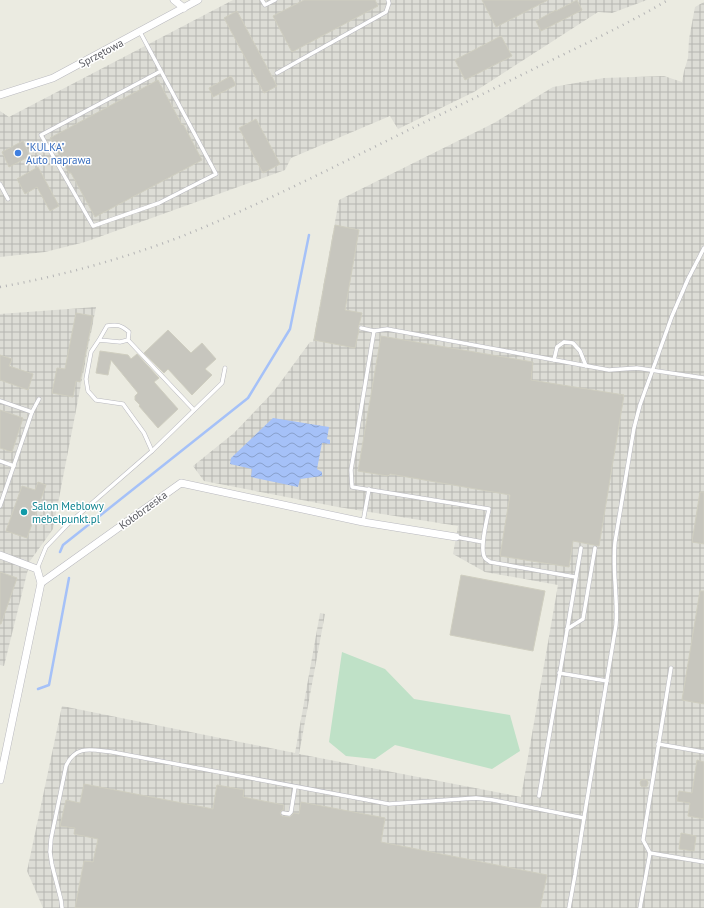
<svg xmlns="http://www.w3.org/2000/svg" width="704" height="908" font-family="'PT Sans',sans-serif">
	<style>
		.industrial { fill: url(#industrial-grid) }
		.grass { fill: #bfe1c7 }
		.water { fill: url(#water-waves) }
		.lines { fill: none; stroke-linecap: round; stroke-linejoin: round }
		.stream { stroke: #a5c1f8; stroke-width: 2.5 }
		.building { fill: #c7c6be; stroke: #cfcec0 }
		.service-casing { stroke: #b9b9bf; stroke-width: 4.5 }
		.minor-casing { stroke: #b9b9bf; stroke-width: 8 }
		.service { stroke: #fff; stroke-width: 3.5 }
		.minor { stroke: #fff; stroke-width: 7 }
		.rail { stroke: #b4b4b5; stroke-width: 2.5; stroke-dasharray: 1 5; stroke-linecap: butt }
		.shop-dot { fill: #3f7fe0; stroke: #fff; stroke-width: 1.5 }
		.culture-dot { fill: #0f9aa8; stroke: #fff; stroke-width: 1.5 }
		.labels { text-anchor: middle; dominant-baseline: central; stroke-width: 3; stroke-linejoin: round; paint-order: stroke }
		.street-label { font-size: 11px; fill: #5a5b61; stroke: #fff }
		.shop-label { font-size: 11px; fill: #366cbe; stroke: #fff; text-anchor: start }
		.culture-label { font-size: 11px; fill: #0d838f; stroke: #fff; text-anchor: start }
	</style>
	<defs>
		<pattern id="industrial-grid" width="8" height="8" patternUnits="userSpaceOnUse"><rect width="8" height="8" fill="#ddddd6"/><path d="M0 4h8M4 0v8" fill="none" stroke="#b6b6b1"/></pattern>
		<pattern id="water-waves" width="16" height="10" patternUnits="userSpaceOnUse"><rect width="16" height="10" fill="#a5c1f8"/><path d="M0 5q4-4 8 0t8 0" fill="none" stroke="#89a0cc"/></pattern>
	</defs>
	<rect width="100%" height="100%" fill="#ebebe1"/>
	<!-- industrial -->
	<g class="industrial">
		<path d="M233,0h414l-35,13 -14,-1 -124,80 -76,37 -8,-13 -99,42 -6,12 -200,72 -40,10 -45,5v-146l9,6z"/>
		<path d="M704,2v906h-661l-16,-37 35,-165 233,47 25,-140 5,1 -26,140 222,43 37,-212 -73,-13 -32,-18 5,-28 -120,-19 -134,-26 -11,-15 41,-33 40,-42 36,-49h3l26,-142 155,-77 59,-36 51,-9 60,-2 18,6 2,-11 4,-13 1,-19 6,-32z"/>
		<path d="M96,307l-43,222 -23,32 -26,105 -4,-1v-351z"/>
	</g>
	<!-- grass -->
	<path class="grass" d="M342,652l43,17 29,30 96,16 10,36 -28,18 -97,-24 -20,14 -29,-3 -17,-14z"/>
	<!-- water -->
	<path class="water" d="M273,418l56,9 -2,12 3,1v4l-8,-1 -5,26 5,3v4l-22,3 -2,8 -47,-10 1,-8 -22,-5 1,-6z"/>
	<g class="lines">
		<!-- stream -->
		<g class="stream">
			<path d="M60,552l3,-7 185,-147 42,-69 19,-94"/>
			<path d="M38,689l11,-4 20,-107"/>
		</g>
	</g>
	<!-- building -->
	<g class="building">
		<path d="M304,0h71l3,6 -86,46 -19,-36z"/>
		<path d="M482,0h66l-52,27z"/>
		<path d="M577,0l5,10 -41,21 -5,-10 20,-11v1z"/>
		<path d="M237,11l40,75 -13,7 -40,-75z"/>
		<path d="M501,36l11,20 -47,24 -10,-20z"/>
		<path d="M231,76l5,9 -23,12 -4,-9z"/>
		<path d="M158,80l24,45 1,-1 19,36 -107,57 -24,-44h-2l-19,-35z"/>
		<path d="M256,119l24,45 -17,9 -24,-45z"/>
		<path d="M23,141l7,15 -21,11 -7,-15z"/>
		<path d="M38,167l21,39 -9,5 -13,-24 -12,7 -8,-15z"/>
		<path d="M335,225l24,5 -14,80 17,3 -3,12 -1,3 1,2 -4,18 -41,-8z"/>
		<path d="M76,313l17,3 -13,66 -4,-1 -3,16 -21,-4 5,-25 8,1z"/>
		<path d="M168,330l23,23 11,-10 14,16 -11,10 7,6 -20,20 -24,-26 -4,4 -20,-20z"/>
		<path d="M381,336l152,26 -2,18 93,15 -25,151 -26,-5 -4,26 -69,-11 10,-61 -120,-21 -2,2 -30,-5z"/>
		<path d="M100,351l28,4 3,4 6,-5 22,24 -5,4 24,27 -20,19 -19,-22 1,-1 -5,-5v-4l3,-3 -27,-33 -3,15 -12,-2z"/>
		<path d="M0,355l12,4 -3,7 24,8 -5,16 -28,-10z"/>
		<path d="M0,410l23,8 -11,34 -12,-4z"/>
		<path d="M38,482l8,3 -19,53 -21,-7 16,-45 13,4z"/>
		<path d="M700,492h4v52l-12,-2z"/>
		<path d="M0,572l17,6 -16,46h-1z"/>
		<path d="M461,575l84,16 -12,60 -83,-16z"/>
		<path d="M700,591h4v113l-22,-4z"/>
		<path d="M697,760l7,2v57l-16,-3 2,-13 -13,-2 2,-10 13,2z"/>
		<circle cx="644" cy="783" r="4"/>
		<path d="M84,784l129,25 4,-24 27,5 -1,7 41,8 -1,5 -2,1 -1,2 1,2 1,1 8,1 4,-4 5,1 2,-12 84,16 -4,24 166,33 -7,33h-465l9,-47 9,1 5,-23 -24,-5 1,-6 -15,-2 6,-26 14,3z"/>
		<path d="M681,833l15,3 -2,15 -15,-2z"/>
	</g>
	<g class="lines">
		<defs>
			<g id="service">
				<path d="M262,0l3,5 10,-5"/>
				<path d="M140,32l76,142 -57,29 -66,23 -52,-91 120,-64"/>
				<path d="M277,73l109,-61 3,-9 -1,-3"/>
				<path d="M0,184l8,15"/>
				<path d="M361,328l13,3 13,-2 222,41 28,-2 67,10"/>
				<path d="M374,331l-23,139 1,17 137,22c-2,10 -10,41 -4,49 0,1 4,3 5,4l85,15"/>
				<path d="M99,340l8,-14c10,-2 14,-1 22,6l-1,8 -8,2 -21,-2 -8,12 -5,27 2,12 8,9 27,4 21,29 8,18"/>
				<path d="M128,340l66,70"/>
				<path d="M554,360l3,-13 7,-5 9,1 7,8 6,15"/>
				<path d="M0,401l32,11"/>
				<path d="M0,461l14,5"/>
				<path d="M0,506l32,-94 7,-13"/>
				<path d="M363,522l6,-33"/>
				<path d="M456,537l27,5"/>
				<path d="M37,569l9,-22 22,-23 84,-73 70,-68 3,-15"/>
				<path d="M567,629l16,-10 12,-71"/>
				<path d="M559,673l48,8"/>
				<path d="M658,744l46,8"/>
				<path d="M539,796l42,-248"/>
				<path d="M283,813l6,1 2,-2 4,-25"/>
				<path d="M650,853l54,9"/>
				<path d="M62,908l-1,-8 -9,-35 -2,-13 1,-13 15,-73c10,-22 26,-16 46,-14l277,52 87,-6 17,2 91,18"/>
				<path d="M569,908l6,-33 9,-57 32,-193c2,-28 -4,-55 -1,-83l19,-114 6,-23 32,-89 16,-37 16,-31"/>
				<path d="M640,908l10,-55 -7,-13 28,-172"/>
			</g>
			<g id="minor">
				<path d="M174,0l10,8"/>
				<path d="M0,95l53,-17 145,-78"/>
				<path d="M0,555l37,14 4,14"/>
				<path d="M0,780l41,-197 140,-100 182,39 93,15"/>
			</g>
		</defs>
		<!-- service casing -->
		<use href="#service" class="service-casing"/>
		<!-- minor casing -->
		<use href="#minor" class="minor-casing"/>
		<!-- service -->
		<use href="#service" class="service"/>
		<!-- minor -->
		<use href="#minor" class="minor"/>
		<!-- rail -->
		<path class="rail" d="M0,287c61,-11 122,-28 180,-50 85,-34 167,-77 249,-117 42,-20 84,-41 125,-61 39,-19 77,-37 114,-59"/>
	</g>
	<!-- markers -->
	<circle class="shop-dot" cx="18" cy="153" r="4"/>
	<circle class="culture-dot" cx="24" cy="512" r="4"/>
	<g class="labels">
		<!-- street labels -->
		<g class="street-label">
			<text transform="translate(101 53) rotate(-28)">Sprzętowa</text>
			<text transform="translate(143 510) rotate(-36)">Kołobrzeska</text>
		</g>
		<!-- shop labels -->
		<g class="shop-label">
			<text x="26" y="147">"KULKA"<tspan x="26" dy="13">Auto naprawa</tspan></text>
		</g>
		<!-- culture labels -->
		<g class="culture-label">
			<text x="32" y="506">Salon Meblowy<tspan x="32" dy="13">mebelpunkt.pl</tspan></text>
		</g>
	</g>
</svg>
